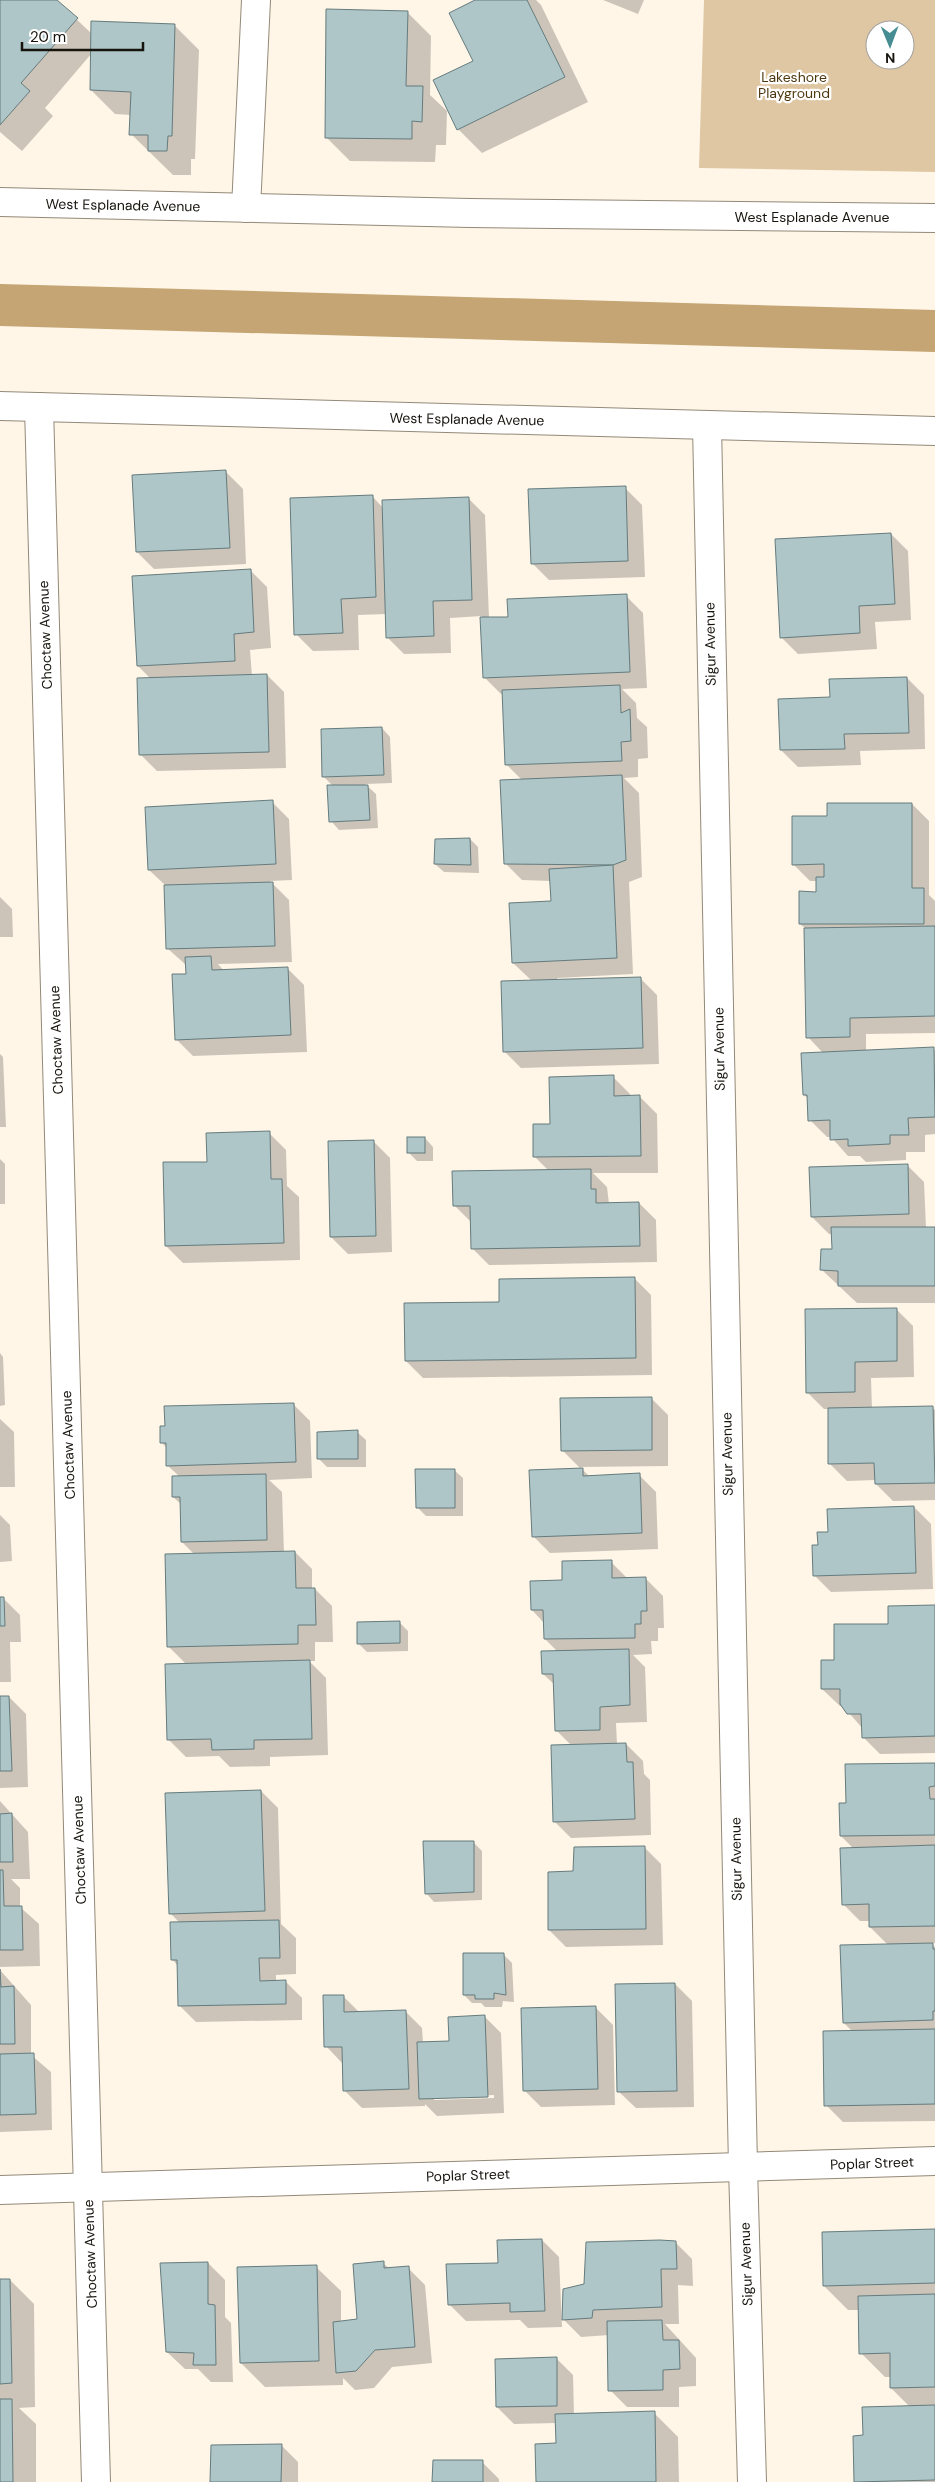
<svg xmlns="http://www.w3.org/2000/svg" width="935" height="2482" font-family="'DM Sans',sans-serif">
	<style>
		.green { fill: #dfc7a3; fill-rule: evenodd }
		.shadow { fill: #0003; fill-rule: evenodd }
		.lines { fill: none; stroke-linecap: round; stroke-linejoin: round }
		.canal { stroke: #c4a573; stroke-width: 42 }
		.building { fill: #aec6c8; stroke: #657b7d }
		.minor-casing { stroke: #938979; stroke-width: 30 }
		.secondary-casing { stroke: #938979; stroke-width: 30 }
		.minor { stroke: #fff; stroke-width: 28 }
		.secondary { stroke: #fff; stroke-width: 28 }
		.labels { text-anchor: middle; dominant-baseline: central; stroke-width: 4.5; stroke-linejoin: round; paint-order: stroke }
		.park-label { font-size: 14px; fill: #4e380f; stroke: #fff }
		.street-label { font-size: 14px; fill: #17140e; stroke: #fff }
	</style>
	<rect width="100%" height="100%" fill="#fff6e8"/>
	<!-- green -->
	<path class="green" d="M704,0h231v172l-236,-4zM875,30h30v30h-30z"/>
	<!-- shadow -->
	<g class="shadow">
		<path d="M0,0h56l36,34 82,-9 25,25 -4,109h-4v16h-18l-42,-41v-19l-16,-1 -24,-24 1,-37 -47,55 8,8 -31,35 -22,-19z"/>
		<path d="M478,0h58l5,5 47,97 -106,51 -24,-24 17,-67z"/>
		<path d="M603,0h41l-6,14z"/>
		<path d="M407,12l24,24 -1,59 17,16 -1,34h-10l-1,17 -85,-1 -24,-24z"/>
		<path d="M226,472l17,17 3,75 -92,5 -17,-17z"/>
		<path d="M625,488l17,17 3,72 -96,3 -17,-17z"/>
		<path d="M373,497l10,11 85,-10 17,17 4,103h20l117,-22 17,17 4,75 -25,1 14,14 1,15 10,9 1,31 -10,1v18l-14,1 15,15 3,84 -13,5 4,92 -76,4v3l83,-3 17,17 2,69 -138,4 -17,-17 28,-70 -19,-18 40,-61 -2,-21 -29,-1 -17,-17 17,-83 -15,-15 -3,-71h-3l-17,-17 -2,-61 -32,2 1,35 -47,1 -17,-17v-23l-29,1 1,35 -46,1 -17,-17z"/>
		<path d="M891,534l17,17 3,69 -36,2 2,27 -79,5 -17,-17z"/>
		<path d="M250,570l17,17 4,61 -21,2 2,26 15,-1 17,17 2,76 -129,3 -17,-17 11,-75 -13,-13z"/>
		<path d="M907,678l17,17 1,54 -65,2 1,14 -63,2 -17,-17 50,-51z"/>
		<path d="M382,728l8,9 2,46 -27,1 11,10 2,34 -39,2 -8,-9 2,-35 -10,-10z"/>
		<path d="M272,802l17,17 3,61 -22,1 19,19 3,62 -74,2 6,7 63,-3 17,17 3,67 -114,4 -17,-17 11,-64 -1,-10 -19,-17 -2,-63 -16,-15z"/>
		<path d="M912,804l17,17v74l6,6v132l-69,1v17l69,-1v84l-10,1v17h-19v8l-40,2 -6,-6h-12l-17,-19h-4l-17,-17 -1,-21 -5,-4 19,-42 -15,-16 -2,-108 -6,-5 17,-31v-12h-7l-17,-17 35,-47z"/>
		<path d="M470,839l8,8 1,26 -35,-1 -9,-8z"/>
		<path d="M0,897l12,12 1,28h-13z"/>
		<path d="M0,1054l3,3 3,70h-6z"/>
		<path d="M613,1077l17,17v3h10l17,17 1,59h-65l14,14 2,17 30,-1 17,17 1,42 -168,3 -17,-17v-25l-18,-18 95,-34 -14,-14 16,-32z"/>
		<path d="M269,1133l17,17 1,36 12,11 1,63 -117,3 -17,-17 42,-83z"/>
		<path d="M425,1138l8,9v14h-16l-8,-8z"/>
		<path d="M373,1141l17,17 2,94 -44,2 -17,-17z"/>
		<path d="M0,1159l5,5v40h-5z"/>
		<path d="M907,1165l17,17 2,46h9v75h-78l-35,-33 11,-20v-16h-4l-17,-17z"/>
		<path d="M634,1278l17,17 1,80 -229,3 -17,-17 95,-58z"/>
		<path d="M896,1309l17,17 1,51 -43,1 1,31 61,-1 2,2v90l-42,1 -17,-17v-4l-29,1 -17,-17 -1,-55h-5l-17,-17z"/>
		<path d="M0,1353l3,4 2,48 -5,1z"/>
		<path d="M651,1398l17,17v51l-88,1 10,10 49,-2 17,17 2,57 -108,4 -17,-17 48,-67 -19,-19z"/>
		<path d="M293,1404l17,17 2,57 -43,2 13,12 2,61 11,-1 17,17v20h3l17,17 1,36h-18v19h-6l17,17 2,77 -58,2v9l-40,1 -11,-11 -33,1 -17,-17 18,-75 -18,-18 26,-92 -13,-13v-37l-9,-8 7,-20 -13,-12v-17l-5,-5z"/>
		<path d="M0,1419l14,13 1,55h-15z"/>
		<path d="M357,1432l9,8v27h-39l-9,-9z"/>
		<path d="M454,1470l9,8v38h-37l-9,-9z"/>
		<path d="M914,1507l17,17 2,65 -102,3 -17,-17 5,-28 10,-14z"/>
		<path d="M0,1515l10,10 2,36 -12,1z"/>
		<path d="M611,1562l17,17h18l17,17 1,32h-6v13h-7l1,13 -19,1 12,12 2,55 -31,1 1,21h9l17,17 1,13 6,6 1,55 -80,3 -17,-17 17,-76 -15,-15 -1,-45 -12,-11 15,-22 -13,-13 -1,-16 -12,-13 32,-29z"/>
		<path d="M0,1598h3l17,17 1,27h-11l1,40h-11z"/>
		<path d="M935,1607v146l-55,1 -17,-17v-8l-20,-23h-3l-18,-17 14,-28 53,-36z"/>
		<path d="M399,1622l9,9v20l-41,1 -9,-9z"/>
		<path d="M0,1697h9l17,17 2,73 -28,1z"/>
		<path d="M935,1764v179h-4l4,4v174l-92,1 -17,-17 27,-73 -9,-9 44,-78 -18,-18v-6h-10l-17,-17 11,-55 -13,-13 6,-32z"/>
		<path d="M261,1791l17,17 3,116 15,14v36l-20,1v7l9,-1 17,17v22l-106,2 -17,-17 -1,-39 -6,-7 8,-36 -10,-10z"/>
		<path d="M0,1801l28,31 2,47h-19l9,9v19l19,17 1,42 -40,1z"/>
		<path d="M473,1842l9,9v49l-48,2 -8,-9z"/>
		<path d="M644,1847l17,17 2,81 -97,2 -17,-17 26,-58z"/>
		<path d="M503,1954l9,9 2,39 -11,-1 -1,6h-17l-4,-4h-9l-8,-8z"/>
		<path d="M0,1970l31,35v50l20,17 1,58 -52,2z"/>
		<path d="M675,1984l17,17 2,106 -58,1 -18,-17z"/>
		<path d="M343,1996l17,17 45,-2 17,17 1,15 27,-1 34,-26 17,17 3,80 -67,3 -12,-12v2l-63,2 -17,-17 -2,-27 -17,-18zM494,2095v3l-60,2v-2z"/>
		<path d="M596,2008l17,17 2,80 -74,2 -17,-17z"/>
		<path d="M935,2230v252h-80l9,-45 46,-30 -19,-19v-11h-6l-24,-24 -1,-43h-12l-24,-24z"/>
		<path d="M542,2240l17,17 3,70 -34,1 -8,-8 -54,1 -17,-17 50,-40z"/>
		<path d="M675,2242l17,17 1,27 -15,-1 1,39h-14l31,34v28l-17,1v20h-52l-17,-17 -1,-55 -28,2 -17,-17v-30l21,-5z"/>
		<path d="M208,2263l17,17v37l6,6 2,59h-22l-13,-13h-13l-18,-17z"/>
		<path d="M383,2263l7,6 18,-1 17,17 7,78 -40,4 -18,21 -19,2 -12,-12v7l-78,2 -24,-24 75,-96 25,24v31l17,-2z"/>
		<path d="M0,2280h10l24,24 1,103 -16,1 17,16v58h-36z"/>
		<path d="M556,2358l17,17 1,40 80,-2 24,24 1,45h-141l19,-38v-21l-43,1 -17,-17z"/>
		<path d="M281,2445l17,17v20h-86z"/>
		<path d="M482,2462l17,17v3h-65z"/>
	</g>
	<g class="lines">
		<!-- canal -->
		<path class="canal" d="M0,305l935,26"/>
	</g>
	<!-- building -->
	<g class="building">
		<path d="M0,0h57l21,18 -57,65 9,8 -30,34z"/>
		<path d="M475,0h52l38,77 -108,53 -24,-50 40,-19 -24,-48z"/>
		<path d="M326,9l82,2 -2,75h17l-1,36 -10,-1v18l-87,-1z"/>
		<path d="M91,21l84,3 -3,112h-4l-1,15h-19v-16h-19l2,-43 -41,-2z"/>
		<path d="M226,470l4,78 -94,4 -4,-77z"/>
		<path d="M626,486l2,75 -97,3 -3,-75z"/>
		<path d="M373,495l3,102 -35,2 2,34 -49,2 -4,-137z"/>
		<path d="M469,497l3,103 -39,1 1,35 -48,2 -4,-138z"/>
		<path d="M891,533l4,71 -36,2 1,27 -80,5 -5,-99z"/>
		<path d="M251,569l3,63 -20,2 1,27 -98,5 -5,-90z"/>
		<path d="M627,594l3,78 -147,6 -3,-61h28l-1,-18z"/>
		<path d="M267,674l2,78 -130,3 -2,-77z"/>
		<path d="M907,677l2,56 -65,1 1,15 -65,1 -2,-51 52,-2 -1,-18z"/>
		<path d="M620,685l1,28 9,-4 1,32 -10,1 1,19 -117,4 -3,-75z"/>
		<path d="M382,727l2,48 -62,2 -1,-48z"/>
		<path d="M622,775l4,85 -13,5 -109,-1 -4,-84z"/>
		<path d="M327,785h41l2,35 -41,2z"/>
		<path d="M273,800l3,64 -128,6 -3,-63z"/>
		<path d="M827,803h85v85h12v36h-125v-33l17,1v-15h8v-13l-32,1v-49h35z"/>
		<path d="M470,838l1,27 -37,-1 1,-25z"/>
		<path d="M613,865l4,93 -105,5 -3,-60 42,-2 -2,-32z"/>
		<path d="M273,882l2,64 -109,3 -2,-64z"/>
		<path d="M935,926v90l-85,2v19l-44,1 -2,-110z"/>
		<path d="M211,956l1,14 76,-3 3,68 -116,5 -3,-66h14l-1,-17z"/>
		<path d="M641,977l2,71 -140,4 -2,-71z"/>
		<path d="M934,1047l1,70 -27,1 1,17h-19v9l-42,2v-7l-18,1v-20l-22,1 -1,-26h-4l-2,-42z"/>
		<path d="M614,1075v21l26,-1 1,61 -108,1v-33h17l-1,-47z"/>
		<path d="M270,1131l1,48h11l2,64 -119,3 -2,-84h44l-1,-29z"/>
		<rect x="407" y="1137" width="18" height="16"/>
		<path d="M374,1140l2,96 -46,1 -2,-96z"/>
		<path d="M908,1164l1,50 -98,3 -2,-50z"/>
		<path d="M591,1169v20h5v14l43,-1 1,44 -169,3 -1,-43h-17l-1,-35z"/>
		<path d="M831,1227h104v59h-97v-15l-18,-1 1,-21h11z"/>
		<path d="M635,1277l1,81 -231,3 -1,-58 95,-1v-23z"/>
		<path d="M897,1308v53l-42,1v30l-49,1 -1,-84z"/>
		<path d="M652,1397v53l-91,1 -1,-53z"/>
		<path d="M294,1403l2,59 -130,4v-23h-6v-17h5l-1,-20z"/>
		<path d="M933,1406l2,77 -60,1 -1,-21 -46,1v-56z"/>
		<path d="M358,1430v29h-41v-27z"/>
		<path d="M583,1468v8l57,-3 2,60 -110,4 -3,-67z"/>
		<path d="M415,1469h40v39h-39z"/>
		<path d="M266,1474l1,66 -86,2 -1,-45h-8v-21z"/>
		<path d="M914,1506l2,67 -103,3 -1,-31h6l-1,-13h11l-1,-23z"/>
		<path d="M295,1551l1,37h19l1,37h-18v19l-131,3 -2,-93z"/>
		<path d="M612,1560v18l34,-1 1,34h-6v13h-6v14l-91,1 -1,-29h-12l-1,-29 32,-1v-19z"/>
		<path d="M0,1597h4l1,29h-5z"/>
		<path d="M935,1605v131l-73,2 -1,-24h-14l-7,-10v-15h-19v-29h13v-36h54v-18z"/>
		<path d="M400,1621v22l-43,1v-22z"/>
		<path d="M629,1649l1,56 -30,2v23l-45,1 -2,-57h-11l-1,-23z"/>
		<path d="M310,1660l2,79 -58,1v9l-42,1 -1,-11 -44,1 -2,-76z"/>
		<path d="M0,1696h9l3,75h-12z"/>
		<path d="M626,1743l1,19h6l2,57 -82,3 -2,-77z"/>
		<path d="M935,1763v23l-6,1 1,12h5v36l-95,1 -1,-33h7l-1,-39z"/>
		<path d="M261,1790l4,121 -96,3 -4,-121z"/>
		<path d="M12,1813l1,49h-13v-48z"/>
		<path d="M423,1841h51v51l-49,2z"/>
		<path d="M935,1845v81l-66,1v-23l-27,1 -2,-57z"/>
		<path d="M645,1846l1,83 -98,1v-58l25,-1 1,-24z"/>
		<path d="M0,1870h3l1,36h18l1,44h-23z"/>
		<path d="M279,1920l1,38h-21l1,23 26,-1v24l-108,2 -1,-46h-6l-1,-38z"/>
		<path d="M933,1943v6h2v62h-2v9l-90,3 -3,-78z"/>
		<path d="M463,1953h41l2,42 -12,-2v6h-19v-4h-12z"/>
		<path d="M0,1969l1,18 13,-1 1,58h-15z"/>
		<path d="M675,1983l2,108 -60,1 -2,-108z"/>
		<path d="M323,1995h21v17l62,-2 3,79 -66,2 -1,-44h-18z"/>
		<path d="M596,2006l2,83 -75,2 -2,-83z"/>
		<path d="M485,2015l3,82 -69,2 -2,-57 32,-1 -1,-24z"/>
		<path d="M935,2029v75l-111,2 -1,-75z"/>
		<path d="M34,2053l2,61 -36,1v-61z"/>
		<path d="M935,2229v54l-112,3 -1,-54z"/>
		<path d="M542,2239l3,72 -35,1v-9l-62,2 -2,-41 52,-1 -1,-23z"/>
		<path d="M660,2240l16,1 1,28h-16l1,38 -69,3 -1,8 -30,2 1,-31 21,-5 2,-42z"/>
		<path d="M384,2261v7l25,-2 6,81 -40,3 -19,21 -20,2 -3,-51 24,-3 -4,-55z"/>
		<path d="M208,2262v42l7,1 1,60h-23l1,-12 -28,-1 -6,-89z"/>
		<path d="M317,2265l2,96 -79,2 -3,-96z"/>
		<path d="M0,2279h10l2,104 -12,1z"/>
		<path d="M935,2294v93l-45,1v-35l-31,1 -1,-58z"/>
		<path d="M662,2320l1,20h16l1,29 -17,1v20l-55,1 -1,-70z"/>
		<path d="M557,2357v49l-61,1 -1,-48z"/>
		<path d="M0,2399h12l1,83h-13z"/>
		<path d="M935,2405v75l-81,2 -1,-46 10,-1 -1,-28z"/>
		<path d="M655,2411l1,71h-120l-1,-38 21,-1 -1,-29z"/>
		<path d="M282,2444l-1,38h-71l1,-37z"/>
		<path d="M433,2460h50v22h-51z"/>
	</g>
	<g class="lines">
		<defs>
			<g id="minor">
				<path d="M246,208l10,-208"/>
				<path d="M39,407l57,2075"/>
				<path d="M707,425l36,1742 9,315"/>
				<path d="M0,2190l935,-29"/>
			</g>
			<g id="secondary">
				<path d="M0,202l470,11 465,5"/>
				<path d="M0,406l935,25"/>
			</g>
		</defs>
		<!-- minor casing -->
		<use href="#minor" class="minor-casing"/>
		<!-- secondary casing -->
		<use href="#secondary" class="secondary-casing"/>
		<!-- minor -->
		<use href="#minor" class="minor"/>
		<!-- secondary -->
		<use href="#secondary" class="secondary"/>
	</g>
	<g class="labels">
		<!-- park labels -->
		<g class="park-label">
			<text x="794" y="77">Lakeshore<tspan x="794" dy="16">Playground</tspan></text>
		</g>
		<!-- street labels -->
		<g class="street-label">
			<text transform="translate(123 205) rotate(1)">West Esplanade Avenue</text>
			<text x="812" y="217">West Esplanade Avenue</text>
			<text transform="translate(467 419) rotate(1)">West Esplanade Avenue</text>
			<text transform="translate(45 635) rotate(-92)">Choctaw Avenue</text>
			<text transform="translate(710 644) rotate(-91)">Sigur Avenue</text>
			<text transform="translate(56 1040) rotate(-92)">Choctaw Avenue</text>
			<text transform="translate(719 1049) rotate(-91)">Sigur Avenue</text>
			<text transform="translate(68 1445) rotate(-92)">Choctaw Avenue</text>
			<text transform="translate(727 1454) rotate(-91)">Sigur Avenue</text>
			<text transform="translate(79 1850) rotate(-92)">Choctaw Avenue</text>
			<text transform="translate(736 1859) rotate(-91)">Sigur Avenue</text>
			<text transform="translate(872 2163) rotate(-2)">Poplar Street</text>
			<text transform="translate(468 2175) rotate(-2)">Poplar Street</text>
			<text transform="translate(90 2254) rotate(-92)">Choctaw Avenue</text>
			<text transform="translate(746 2264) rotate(-92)">Sigur Avenue</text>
		</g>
	</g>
	<!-- north arrow -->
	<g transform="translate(890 45) rotate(179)"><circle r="24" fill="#ffffff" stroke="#a2a19f"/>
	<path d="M0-4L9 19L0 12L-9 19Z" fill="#458d92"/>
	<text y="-8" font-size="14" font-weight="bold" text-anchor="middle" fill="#17140e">N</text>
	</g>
	<!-- scale -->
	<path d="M22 42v8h121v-8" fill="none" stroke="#17140e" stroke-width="2.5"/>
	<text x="30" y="42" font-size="15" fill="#17140e" stroke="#ffffff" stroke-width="4" paint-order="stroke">20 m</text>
</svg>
